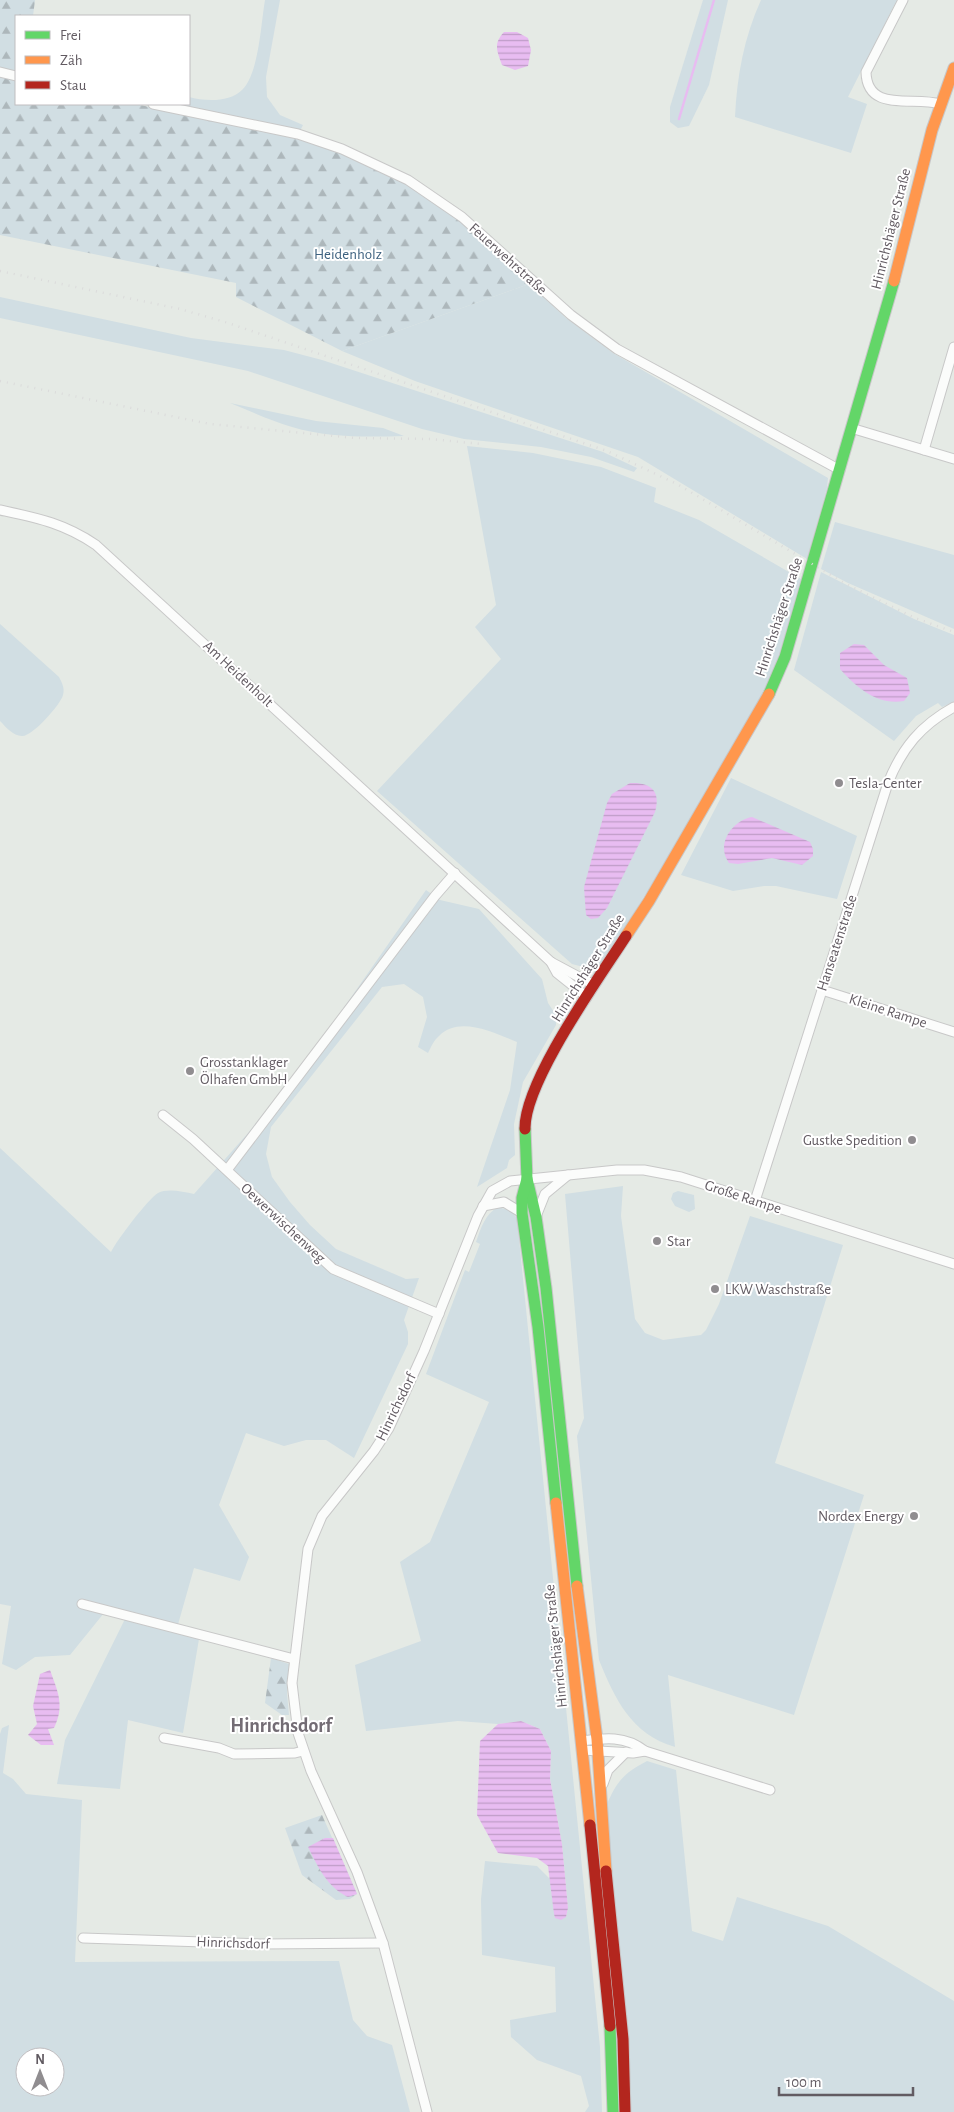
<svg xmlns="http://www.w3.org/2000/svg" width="954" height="2112" font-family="'Alegreya Sans',sans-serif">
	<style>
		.green { fill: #d1dee3; fill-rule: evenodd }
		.forest { fill: url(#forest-firs) }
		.water { fill: url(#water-rules) }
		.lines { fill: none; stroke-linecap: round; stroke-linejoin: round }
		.stream { stroke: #e8bcf1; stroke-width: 2.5 }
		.street-casing { stroke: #c8c8c8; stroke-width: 11 }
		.fast-casing { stroke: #c8c7c8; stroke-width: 13 }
		.slow-casing { stroke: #c8c7c8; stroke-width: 13 }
		.jam-casing { stroke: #c8c7c8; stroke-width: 13 }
		.street { stroke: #fbfcfb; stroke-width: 9 }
		.fast { stroke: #63d668; stroke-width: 11 }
		.slow { stroke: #ff974d; stroke-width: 11 }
		.jam { stroke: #b3261e; stroke-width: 11 }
		.rail { stroke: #dbdbdb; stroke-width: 2.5; stroke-dasharray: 1 6; stroke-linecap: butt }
		.poi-dot { fill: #908d90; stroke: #fff; stroke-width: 2 }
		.labels { text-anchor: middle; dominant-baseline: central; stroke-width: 4; stroke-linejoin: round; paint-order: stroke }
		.street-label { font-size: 15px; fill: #625b62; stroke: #fff }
		.park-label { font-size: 15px; fill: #3d617f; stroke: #fff }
		.poi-label { font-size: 15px; fill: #625b62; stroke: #fff; text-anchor: start }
		.district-label { font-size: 20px; font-weight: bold; fill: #736c74; stroke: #fff }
	</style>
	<defs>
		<pattern id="forest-firs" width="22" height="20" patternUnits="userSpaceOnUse" patternTransform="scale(1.25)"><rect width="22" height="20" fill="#d1dee3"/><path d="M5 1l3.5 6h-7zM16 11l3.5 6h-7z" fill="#adb7bb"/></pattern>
		<pattern id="water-rules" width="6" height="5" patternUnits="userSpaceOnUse" patternTransform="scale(1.25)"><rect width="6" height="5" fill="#e8bcf1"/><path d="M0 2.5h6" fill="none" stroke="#bf9cc7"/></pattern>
	</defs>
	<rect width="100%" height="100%" fill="#e5eae5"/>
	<!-- green -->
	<g class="green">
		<path d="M265,0h15l-14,77 1,20 13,18 23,10 -3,6 -127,-27h16v-7c15,4 40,6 53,-7 17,-16 19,-67 23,-90z"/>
		<path d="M703,0h25l-19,85 -20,41 -11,2 -8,-6v-15z"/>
		<path d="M761,0h136l-49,97 19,7 -16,49 -116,-36c2,-41 9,-80 26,-117z"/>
		<path d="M529,284l37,34 47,35 215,125 -1,10 -20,71 -169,-102 -223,-76 -73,-30z"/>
		<path d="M0,297l191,41 93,12 38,10 281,92 34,16 -3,4 -43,-15 -50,-10 -77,-8 -42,-10 -174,-58 -248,-53z"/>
		<path d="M230,403l86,18 67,7 21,8c-38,1 -75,2 -112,-9 -21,-6 -42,-16 -62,-24z"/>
		<path d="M467,446l66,7 68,14 55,21 -2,14 45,18 102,59 -22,76 -12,33 -46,82 -117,192 -13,7 -19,-5 -195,-173 124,-132 -26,-32 21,-22z"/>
		<path d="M835,522l119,33v74l-106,-46 -27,-14z"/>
		<path d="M821,572l93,47 40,16v67l-12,5 -4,-4 -22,13 -22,25 -100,-71z"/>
		<path d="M0,624l59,53c3,6 6,11 4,18 -2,9 -31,42 -41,41 -9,0 -16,-9 -22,-15z"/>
		<path d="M731,778l126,58 -20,63 -61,-13h-12l-31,5 -52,-16z"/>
		<path d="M426,890l14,10 39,9 63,70 6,24 8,12v10l-33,57 -9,42 1,31 -6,5 -2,8 -30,19 33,-97 7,-48c-22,-9 -58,-27 -78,-6 -5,4 -8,11 -11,17l-10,-6 9,-30 -4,-20 -19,-13 -22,3 -111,140 -5,27 6,23 18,25 20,23 26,24 70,30 13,-1 -15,42 4,12v12l-54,114 -28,-18h-20l-22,6 -38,-13 -27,72 30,52 -9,24 -46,-13 -17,60 22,11 -16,94 -55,-13 -8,69 -63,-5 8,-44 60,-121 -21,-6 -34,42 -35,2 -19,13 -14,-6 9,-58 -11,-2v-456l111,104c6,-12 37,-53 47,-59 10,-5 25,-1 36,1l55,-62 75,-96z"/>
		<path d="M623,1186l-2,30 14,103 10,14 18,7 38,-5 5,-5 13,-26 31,-88 93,29 -68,218 89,32 -70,220 -126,-40 7,72c-44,-13 -60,-48 -76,-87l-22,-224 7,-18 -19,-224z"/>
		<path d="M678,1191l16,4 1,14 -6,3 -14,-6 -4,-7 2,-6z"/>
		<path d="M498,1207l14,4 5,8 83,828 2,65h-17l4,-6 -8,-30 -44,-16 -26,-23 -1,-17 46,-8 -1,-45 -73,-12 -1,-56 4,-38 52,5 13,13 5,39 11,-1 2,-9 -6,-64 -12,-65 1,-28 -11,-22 -19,-8 -23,3 -40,-3 -92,10 -11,-66 66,-24 -21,-79 30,-20 59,-140 -63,-28 39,-104 4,2 11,-28 -4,-2c5,-14 9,-28 22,-35z"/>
		<path d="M9,1725l-6,48 10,6 13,15 56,6 -7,162 264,-1 14,59 14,16 25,9 18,67h-410v-378l2,-6zM25,2057h30v30h-30z"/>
		<path d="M647,1761l29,9 16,161 31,10 14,-44 91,29 126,75v111h-324l-23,-308c10,-23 17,-31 40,-43z"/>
	</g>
	<!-- forest -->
	<g class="forest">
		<path d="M0,0h35l-2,16h-17v88h119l161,33 45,16 65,31 52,34 71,66 -187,67 -106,-54v-14l-236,-48z"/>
		<path d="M271,1658l18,6 -2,29 2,22h-7l-17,-12z"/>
		<path d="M322,1815l35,79 -7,5 -14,1 -34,-25 -17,-47z"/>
	</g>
	<!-- water -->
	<g class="water">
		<path d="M504,32h13l11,6 3,12 -3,16 -13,4 -13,-5c-5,-14 -9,-21 2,-33z"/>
		<path d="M854,644l10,1 20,20 23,13 3,15 -6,8c-26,5 -48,-14 -64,-32v-16z"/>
		<path d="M630,783c21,-1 31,8 25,29l-48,96 -9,10 -7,1 -5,-4 -2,-28 23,-84 5,-9z"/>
		<path d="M752,817l58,25 3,7v7l-11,9 -30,-7 -34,6 -9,-1c-14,-19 4,-43 23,-46z"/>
		<path d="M50,1670c8,22 15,36 4,58l-6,1 6,16h-13l-13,-10 9,-11 -4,-18 7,-32z"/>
		<path d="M521,1721l19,8 11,22 -1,28 12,65 6,64 -2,9 -5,3 -6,-2 -1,-4 -6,-48 -11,-8 -39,-5 -21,-38 3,-74 18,-17z"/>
		<path d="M325,1838h8l24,56 -9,3c-21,-10 -30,-30 -40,-50z"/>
	</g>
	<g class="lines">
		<!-- stream -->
		<path class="stream" d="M679,119l35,-119"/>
		<defs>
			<g id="street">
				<path d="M903,0l-37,72c1,41 47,24 74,32"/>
				<path d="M0,72l16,4"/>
				<path d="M153,104l145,30 44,15 66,31 54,37 109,98 46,34 223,121"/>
				<path d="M851,428l103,31"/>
				<path d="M924,450l30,-103"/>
				<path d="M0,510c37,8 64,13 96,35l455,417 6,11 30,24"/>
				<path d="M551,962l43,23"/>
				<path d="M822,990l132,42"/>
				<path d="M163,1115l30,24 140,130 106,45"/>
				<path d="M227,1170l208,-274 20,-23"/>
				<path d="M755,1201l133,-418c14,-35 33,-58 66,-76"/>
				<path d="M483,1206l21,-4 18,11"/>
				<path d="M537,1214l8,-20 23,-19"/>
				<path d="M82,1604l212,55"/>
				<path d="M164,1738l55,10 15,6 61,-1 8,-2"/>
				<path d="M581,1741c23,-3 44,-6 64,10l125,39"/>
				<path d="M582,1750l51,3 12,-2"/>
				<path d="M603,1784l5,-14 18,-18"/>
				<path d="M83,1938l178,6 122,-1"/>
				<path d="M427,2112l-44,-169 -26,-71 -46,-101 -13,-38 -6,-50 16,-134 14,-33 52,-65 15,-23 35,-77 54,-135 14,-25 18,-10 107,-11h27l37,7 273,87"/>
			</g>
			<g id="fast">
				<path d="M769,694l16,-37 109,-376"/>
				<path d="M525,1129l2,50 9,38 10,71 31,298"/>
				<path d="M527,1179l-5,19v15l16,114 18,176"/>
				<path d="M610,2026l3,86"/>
			</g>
			<g id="slow">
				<path d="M894,281l38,-151 22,-62"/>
				<path d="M626,936l23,-35 120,-207"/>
				<path d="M556,1503l34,322"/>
				<path d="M577,1586l20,153 9,132"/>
			</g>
			<g id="jam">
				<path d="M525,1129c-1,-47 74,-151 101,-193"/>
				<path d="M590,1825l20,201"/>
				<path d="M606,1871l17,168 2,73"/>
			</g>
		</defs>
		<!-- street casing -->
		<use href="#street" class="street-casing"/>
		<!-- fast casing -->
		<use href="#fast" class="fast-casing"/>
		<!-- slow casing -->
		<use href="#slow" class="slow-casing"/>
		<!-- jam casing -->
		<use href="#jam" class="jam-casing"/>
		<!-- street -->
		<use href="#street" class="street"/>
		<!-- fast -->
		<use href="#fast" class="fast"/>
		<!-- slow -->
		<use href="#slow" class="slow"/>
		<!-- jam -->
		<use href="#jam" class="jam"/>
		<!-- rail -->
		<g class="rail">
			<path d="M0,271l180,38 45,13 382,129 70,33 169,100 69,34 39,14"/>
			<path d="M0,381l210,43 145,14 75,1 51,5"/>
		</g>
	</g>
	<!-- markers -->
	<g class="poi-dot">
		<circle cx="839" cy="783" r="5"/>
		<circle cx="190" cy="1071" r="5"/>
		<circle cx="912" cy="1140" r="5"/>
		<circle cx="657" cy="1241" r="5"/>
		<circle cx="715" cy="1289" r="5"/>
		<circle cx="914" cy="1516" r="5"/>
	</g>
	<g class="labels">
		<!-- street labels -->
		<g class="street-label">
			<text transform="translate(891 229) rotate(-76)">Hinrichshäger Straße</text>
			<text transform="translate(508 259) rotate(42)">Feuerwehrstraße</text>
			<text transform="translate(779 617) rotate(-72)">Hinrichshäger Straße</text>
			<text transform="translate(238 674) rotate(43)">Am Heidenholt</text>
			<text transform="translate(837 943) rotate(-72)">Hanseatenstraße</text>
			<text transform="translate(588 968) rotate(-58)">Hinrichshäger Straße</text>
			<text transform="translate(888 1011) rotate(18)">Kleine Rampe</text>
			<text transform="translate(743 1197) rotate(18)">Große Rampe</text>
			<text transform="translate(283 1223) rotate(43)">Oewerwischenweg</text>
			<text transform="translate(396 1407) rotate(-64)">Hinrichsdorf</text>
			<text transform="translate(556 1646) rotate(-96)">Hinrichshäger Straße</text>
			<text transform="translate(233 1943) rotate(2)">Hinrichsdorf</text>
		</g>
		<!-- park labels -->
		<g class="park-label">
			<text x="348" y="254">Heidenholz</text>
		</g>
		<!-- poi labels -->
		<g class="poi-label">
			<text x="849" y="783">Tesla-Center</text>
			<text x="200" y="1062">Grosstanklager<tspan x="200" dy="17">Ölhafen GmbH</tspan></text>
			<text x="902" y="1140" text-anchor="end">Gustke Spedition</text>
			<text x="667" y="1241">Star</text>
			<text x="725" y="1289">LKW Waschstraße</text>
			<text x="904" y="1516" text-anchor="end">Nordex Energy</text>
		</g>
		<!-- district labels -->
		<g class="district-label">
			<text x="281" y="1726">Hinrichsdorf</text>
		</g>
	</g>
	<!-- legend -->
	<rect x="15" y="15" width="175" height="90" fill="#ffffff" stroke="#c0bdc0"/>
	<rect x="25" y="31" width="25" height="8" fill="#63d668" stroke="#c0bdc0"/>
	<text x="60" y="40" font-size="15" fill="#625b62">Frei</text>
	<rect x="25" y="56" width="25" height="8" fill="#ff974d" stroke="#c0bdc0"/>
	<text x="60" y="65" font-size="15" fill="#625b62">Zäh</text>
	<rect x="25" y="81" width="25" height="8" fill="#b3261e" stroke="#c0bdc0"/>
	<text x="60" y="90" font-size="15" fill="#625b62">Stau</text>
	<!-- north arrow -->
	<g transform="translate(40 2072)"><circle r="24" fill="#ffffff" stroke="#c0bdc0"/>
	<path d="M0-4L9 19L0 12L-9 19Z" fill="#908d90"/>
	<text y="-8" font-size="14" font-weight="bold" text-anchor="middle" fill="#625b62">N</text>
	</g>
	<!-- scale -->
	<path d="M779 2087v8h134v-8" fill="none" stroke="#625b62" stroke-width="2.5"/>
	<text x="786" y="2087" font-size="15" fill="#625b62" stroke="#ffffff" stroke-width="4" paint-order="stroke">100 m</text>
</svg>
